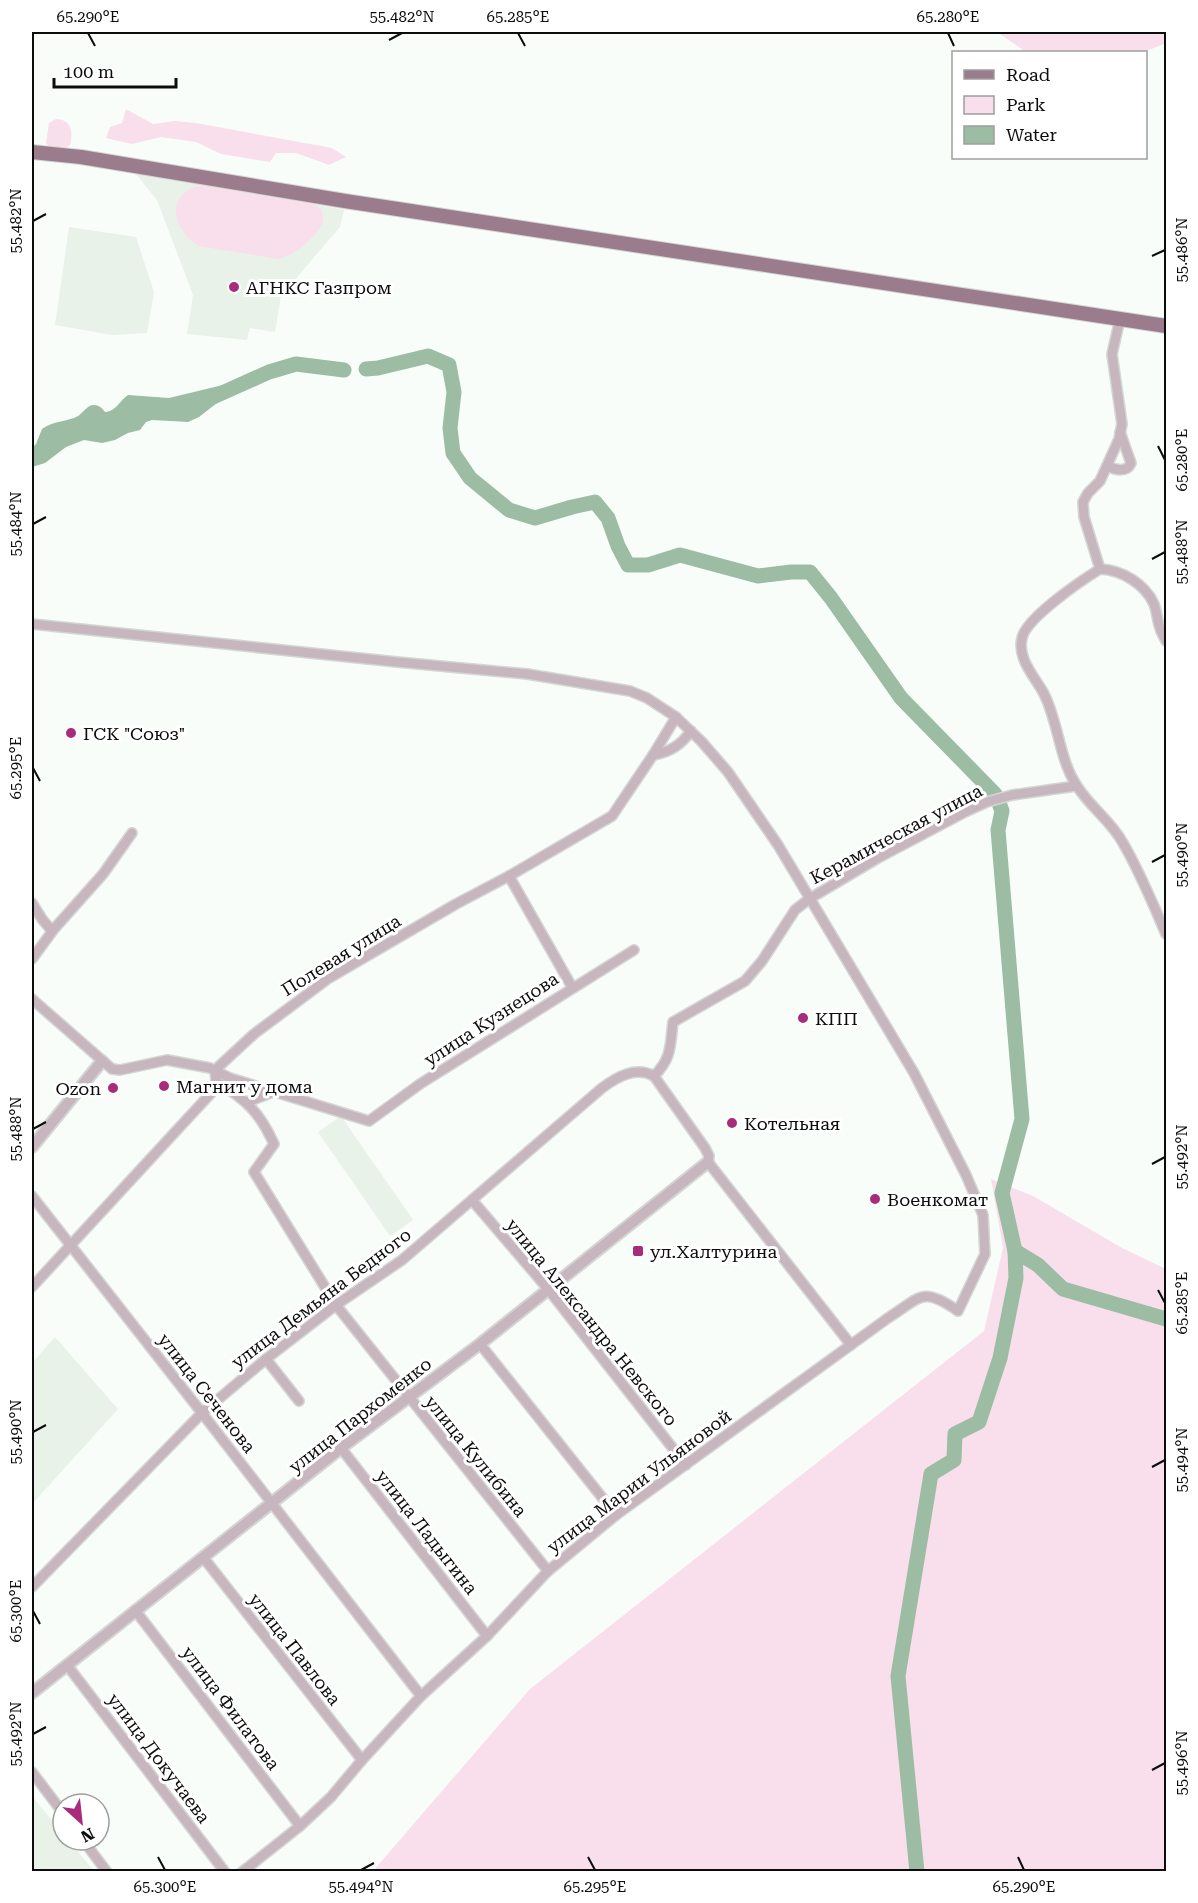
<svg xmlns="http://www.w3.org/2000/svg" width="1198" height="1903" font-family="'Roboto Serif',serif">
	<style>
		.built { fill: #e8f2e9 }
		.green { fill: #f9deec }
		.water { fill: #9cbda3 }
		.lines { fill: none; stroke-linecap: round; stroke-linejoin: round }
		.river { stroke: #9cbda3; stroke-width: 15 }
		.minor-casing { stroke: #d3d6d4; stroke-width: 12 }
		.tertiary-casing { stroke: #d3d6d4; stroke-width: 14 }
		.primary-casing { stroke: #d3d6d4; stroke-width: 16 }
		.minor { stroke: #c8b6bf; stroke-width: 9 }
		.tertiary { stroke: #c8b6bf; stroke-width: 10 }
		.primary { stroke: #9b7c8c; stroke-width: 14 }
		.ticks { fill: none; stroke: #0b0c0b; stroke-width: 2 }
		.poi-dot { fill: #a92b7c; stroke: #fff; stroke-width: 2 }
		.labels { text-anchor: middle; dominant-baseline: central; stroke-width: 6; stroke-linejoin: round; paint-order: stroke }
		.poi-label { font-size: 18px; fill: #0b0c0b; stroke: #fff; text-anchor: start }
		.street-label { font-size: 18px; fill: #0b0c0b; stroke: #fff }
		.neatline { fill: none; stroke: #0b0c0b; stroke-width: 2 }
		.ticks-label { font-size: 15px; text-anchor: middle; fill: #0b0c0b }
	</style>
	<rect width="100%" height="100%" fill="#f9fdfa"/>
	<!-- built -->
	<g class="built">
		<path d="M136,174l177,30 31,6 -4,17 -59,69 -6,36 -25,-4 -3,12 -60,-6 6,-39 -36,-95z"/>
		<path d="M69,227l67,10 18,55 -7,41 -35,2 -57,-10z"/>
		<path d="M341,1116l72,104 -23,16 -72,-104z"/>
		<path d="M55,1337l63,72 -86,95v-141z"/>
		<path d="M32,1796l31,38v6h5l26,31h-62z"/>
	</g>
	<!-- green -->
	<g class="green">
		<path d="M997,32h169v11l-22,9h-118z"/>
		<path d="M126,109l27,15 22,-3 21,2 136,25 14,9 -17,8 -33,-12h-20l-6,9 -49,-8 -25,-12 -35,-5 -29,7 -26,-6 4,-11 12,-4z"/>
		<path d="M56,119c16,1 17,12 14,26l-5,3 -16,-2 -3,-3 3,-20z"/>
		<path d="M201,185l112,19 8,5c1,2 2,8 2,10 -1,15 -30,37 -44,40l-81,-13c-26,-17 -34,-52 3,-61z"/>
		<path d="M991,1179l42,17 89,52 44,21v602h-793l157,-182 454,-358 19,-83z"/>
	</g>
	<!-- water -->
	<path class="water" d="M227,384l3,3 -4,9 -27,21 -11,5 -36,-2 -6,2 -6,8 -12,3 -13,7 -13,3 -18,-3 -18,7 -21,16 -13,4v-19l4,-4 6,-15c13,-9 25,-7 36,-13 5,-3 9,-11 16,-11 5,0 8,3 11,7 12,-1 14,-11 23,-17l41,3z"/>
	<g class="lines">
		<!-- river -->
		<g class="river">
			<path d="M366,369l12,-1 50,-12 21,9 5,27 -4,36 3,25 17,25 39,32 26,8 37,-11 23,-5 13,16 10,28 10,19h20l32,-10 78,21 33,-4h19l21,26 70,100 94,96"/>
			<path d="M211,398l58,-26 27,-8 48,6"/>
			<path d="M1015,1251l23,14 25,24 103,30"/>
			<path d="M917,1872l-19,-196 33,-202 23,-14 1,-26 24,-12 21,-64 16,-80 -1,-27 -13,-58 20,-74 -24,-289 4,-19 -3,-8"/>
		</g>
		<defs>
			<g id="minor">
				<path d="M1108,466c7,4 19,7 23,-3l-11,-31"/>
				<path d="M1100,569c-18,11 -74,49 -78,69 -5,20 12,38 21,54 15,27 16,68 34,94 13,21 34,35 46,57 16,27 30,61 43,91"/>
				<path d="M1100,569l-16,-52 -1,-15 5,-9 12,-12 19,-42 3,-15 -10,-70 8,-35"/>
				<path d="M1100,569c22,1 45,15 54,35 3,8 3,16 6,24 1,4 4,9 6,13"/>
				<path d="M32,624l365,38 130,12 103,17 17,7 29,19 26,25 26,30 50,73 136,228 52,102 17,40 2,39 -27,57c-36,-25 -37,-14 -70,7l-272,197 -68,56 -61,65 -66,60 -59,64 -31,37 -31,29 -58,46"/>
				<path d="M653,755c17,-3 28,-10 38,-24"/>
				<path d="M509,876l63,111"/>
				<path d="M32,903l10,16 10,12"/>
				<path d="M32,959l22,-30 49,-55 29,-41"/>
				<path d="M32,999l80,70 8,1 47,-10 43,8 20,10 139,43 51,-37 214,-134"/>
				<path d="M216,1081c30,19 43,30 58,63l-20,28 82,133 212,266"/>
				<path d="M247,1102l29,-11"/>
				<path d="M32,1196l170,217 219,283"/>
				<path d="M472,1200l76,89 138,176"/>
				<path d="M32,1287l181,-196 3,-10 -1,-11 39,-36 75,-56 127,-74 53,-28 103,-60 41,-61 23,-38"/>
				<path d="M480,1344l136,171"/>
				<path d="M851,1345l-143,-183 1,-6 -4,-8 -51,-72c18,-18 16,-30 19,-54l72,-41 17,-20 33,-51 14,-11 69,-41 87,-46 22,-10 25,-7 64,-9"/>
				<path d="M266,1359l33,42"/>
				<path d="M341,1448l146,188"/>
				<path d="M203,1557l159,203"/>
				<path d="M32,1587l170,-174 64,-54 70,-54 66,-45 200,-172c15,-11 33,-22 52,-12"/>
				<path d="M135,1610l165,216"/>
				<path d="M67,1665l158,207"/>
				<path d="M32,1772l31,41"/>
				<path d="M83,1840l24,32"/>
			</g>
			<g id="tertiary">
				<path d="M32,1147l70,-86"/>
				<path d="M32,1693l309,-245 139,-104 228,-182"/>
			</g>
			<path id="primary" d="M32,152l49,5 264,44 821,125"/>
		</defs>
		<!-- minor casing -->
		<use href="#minor" class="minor-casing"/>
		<!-- tertiary casing -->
		<use href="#tertiary" class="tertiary-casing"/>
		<!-- primary casing -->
		<use href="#primary" class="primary-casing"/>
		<!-- minor -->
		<use href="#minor" class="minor"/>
		<!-- tertiary -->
		<use href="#tertiary" class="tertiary"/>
		<!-- primary -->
		<use href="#primary" class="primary"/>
	</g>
	<!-- ticks -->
	<path class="ticks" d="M88,33l7,13M518,33l7,13M948,33l6,13M389,40l13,-7M33,221l13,-7M1152,256l13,-6M1158,446l7,14M33,524l13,-7M1152,559l13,-7M33,768l7,13M1152,862l13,-7M33,1129l13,-7M1152,1164l13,-7M1158,1290l7,13M33,1432l13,-7M1152,1467l13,-7M33,1611l7,13M33,1734l13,-7M1152,1770l13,-7M158,1857l7,13M588,1857l7,13M1018,1857l6,13M361,1870l13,-7"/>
	<!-- markers -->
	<g class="poi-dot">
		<circle cx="234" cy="287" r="6"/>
		<circle cx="71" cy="733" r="6"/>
		<circle cx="803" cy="1018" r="6"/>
		<circle cx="164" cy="1086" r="6"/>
		<circle cx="113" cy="1088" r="6"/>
		<circle cx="732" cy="1123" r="6"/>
		<circle cx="875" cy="1199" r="6"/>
		<rect x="632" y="1245" width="12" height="12" rx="3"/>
	</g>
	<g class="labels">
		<!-- poi labels -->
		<g class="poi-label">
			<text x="246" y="287">АГНКС Газпром</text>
			<text x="83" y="733">ГСК "Союз"</text>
			<text x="815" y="1018">КПП</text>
			<text x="176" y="1086">Магнит у дома</text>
			<text x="101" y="1088" text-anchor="end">Ozon</text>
			<text x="744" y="1123">Котельная</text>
			<text x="887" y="1199">Военкомат</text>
			<text x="650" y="1251">ул.Халтурина</text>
		</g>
		<!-- street labels -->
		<g class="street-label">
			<text transform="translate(896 834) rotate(-28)">Керамическая улица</text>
			<text transform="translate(341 955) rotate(-32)">Полевая улица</text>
			<text transform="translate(491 1019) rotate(-33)">улица Кузнецова</text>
			<text transform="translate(321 1298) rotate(-37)">улица Демьяна Бедного</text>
			<text transform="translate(592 1322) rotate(51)">улица Александра Невского</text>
			<text transform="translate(207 1393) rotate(52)">улица Сеченова</text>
			<text transform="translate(360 1415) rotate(-38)">улица Пархоменко</text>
			<text transform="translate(476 1456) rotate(51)">улица Кулибина</text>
			<text transform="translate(639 1481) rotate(-37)">улица Марии Ульяновой</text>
			<text transform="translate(427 1532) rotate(52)">улица Ладыгина</text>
			<text transform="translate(295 1649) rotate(52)">улица Павлова</text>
			<text transform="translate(231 1708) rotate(53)">улица Филатова</text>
			<text transform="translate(159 1758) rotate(53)">улица Докучаева</text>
		</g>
	</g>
	<!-- border -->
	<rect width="1198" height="1903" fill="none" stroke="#ffffff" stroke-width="66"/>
	<!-- legend -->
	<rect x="952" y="51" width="195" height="108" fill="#ffffff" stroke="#9d9e9d" stroke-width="1.5"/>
	<rect x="964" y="70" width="30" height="9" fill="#9b7c8c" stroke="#9d9e9d" stroke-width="1.5"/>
	<text x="1006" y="81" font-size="18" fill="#0b0c0b">Road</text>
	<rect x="964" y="96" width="30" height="18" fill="#f9deec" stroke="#9d9e9d" stroke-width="1.5"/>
	<text x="1006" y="111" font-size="18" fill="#0b0c0b">Park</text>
	<rect x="964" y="126" width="30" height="18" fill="#9cbda3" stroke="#9d9e9d" stroke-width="1.5"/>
	<text x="1006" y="141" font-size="18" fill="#0b0c0b">Water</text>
	<!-- north arrow -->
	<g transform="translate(81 1822) rotate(153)"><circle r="28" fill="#ffffff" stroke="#9d9e9d" stroke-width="1.5"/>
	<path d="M0-4.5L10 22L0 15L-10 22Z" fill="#a92b7c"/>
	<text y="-9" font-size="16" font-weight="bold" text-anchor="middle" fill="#0b0c0b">N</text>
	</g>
	<!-- scale -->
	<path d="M54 78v9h122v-9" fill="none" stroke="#0b0c0b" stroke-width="3"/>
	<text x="63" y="78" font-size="18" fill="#0b0c0b" stroke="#ffffff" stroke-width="4.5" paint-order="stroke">100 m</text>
	<rect x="33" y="33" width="1132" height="1837" class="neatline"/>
	<g class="ticks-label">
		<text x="88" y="22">65.290°E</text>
		<text x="402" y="22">55.482°N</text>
		<text x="518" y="22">65.285°E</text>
		<text x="948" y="22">65.280°E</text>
		<text transform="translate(16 221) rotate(-90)" y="5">55.482°N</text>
		<text transform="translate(1182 250) rotate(-90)" y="5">55.486°N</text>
		<text transform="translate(1182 460) rotate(-90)" y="5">65.280°E</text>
		<text transform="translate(16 524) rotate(-90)" y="5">55.484°N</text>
		<text transform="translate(1182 552) rotate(-90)" y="5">55.488°N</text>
		<text transform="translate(16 768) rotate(-90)" y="5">65.295°E</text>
		<text transform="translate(1182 855) rotate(-90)" y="5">55.490°N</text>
		<text transform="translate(16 1129) rotate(-90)" y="5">55.488°N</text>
		<text transform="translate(1182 1157) rotate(-90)" y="5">55.492°N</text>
		<text transform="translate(1182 1303) rotate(-90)" y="5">65.285°E</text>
		<text transform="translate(16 1432) rotate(-90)" y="5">55.490°N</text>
		<text transform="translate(1182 1460) rotate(-90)" y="5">55.494°N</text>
		<text transform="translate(16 1611) rotate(-90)" y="5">65.300°E</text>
		<text transform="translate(16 1734) rotate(-90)" y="5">55.492°N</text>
		<text transform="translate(1182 1763) rotate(-90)" y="5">55.496°N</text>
		<text x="165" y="1892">65.300°E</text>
		<text x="361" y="1892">55.494°N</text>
		<text x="595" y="1892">65.295°E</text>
		<text x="1024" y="1892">65.290°E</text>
	</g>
</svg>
